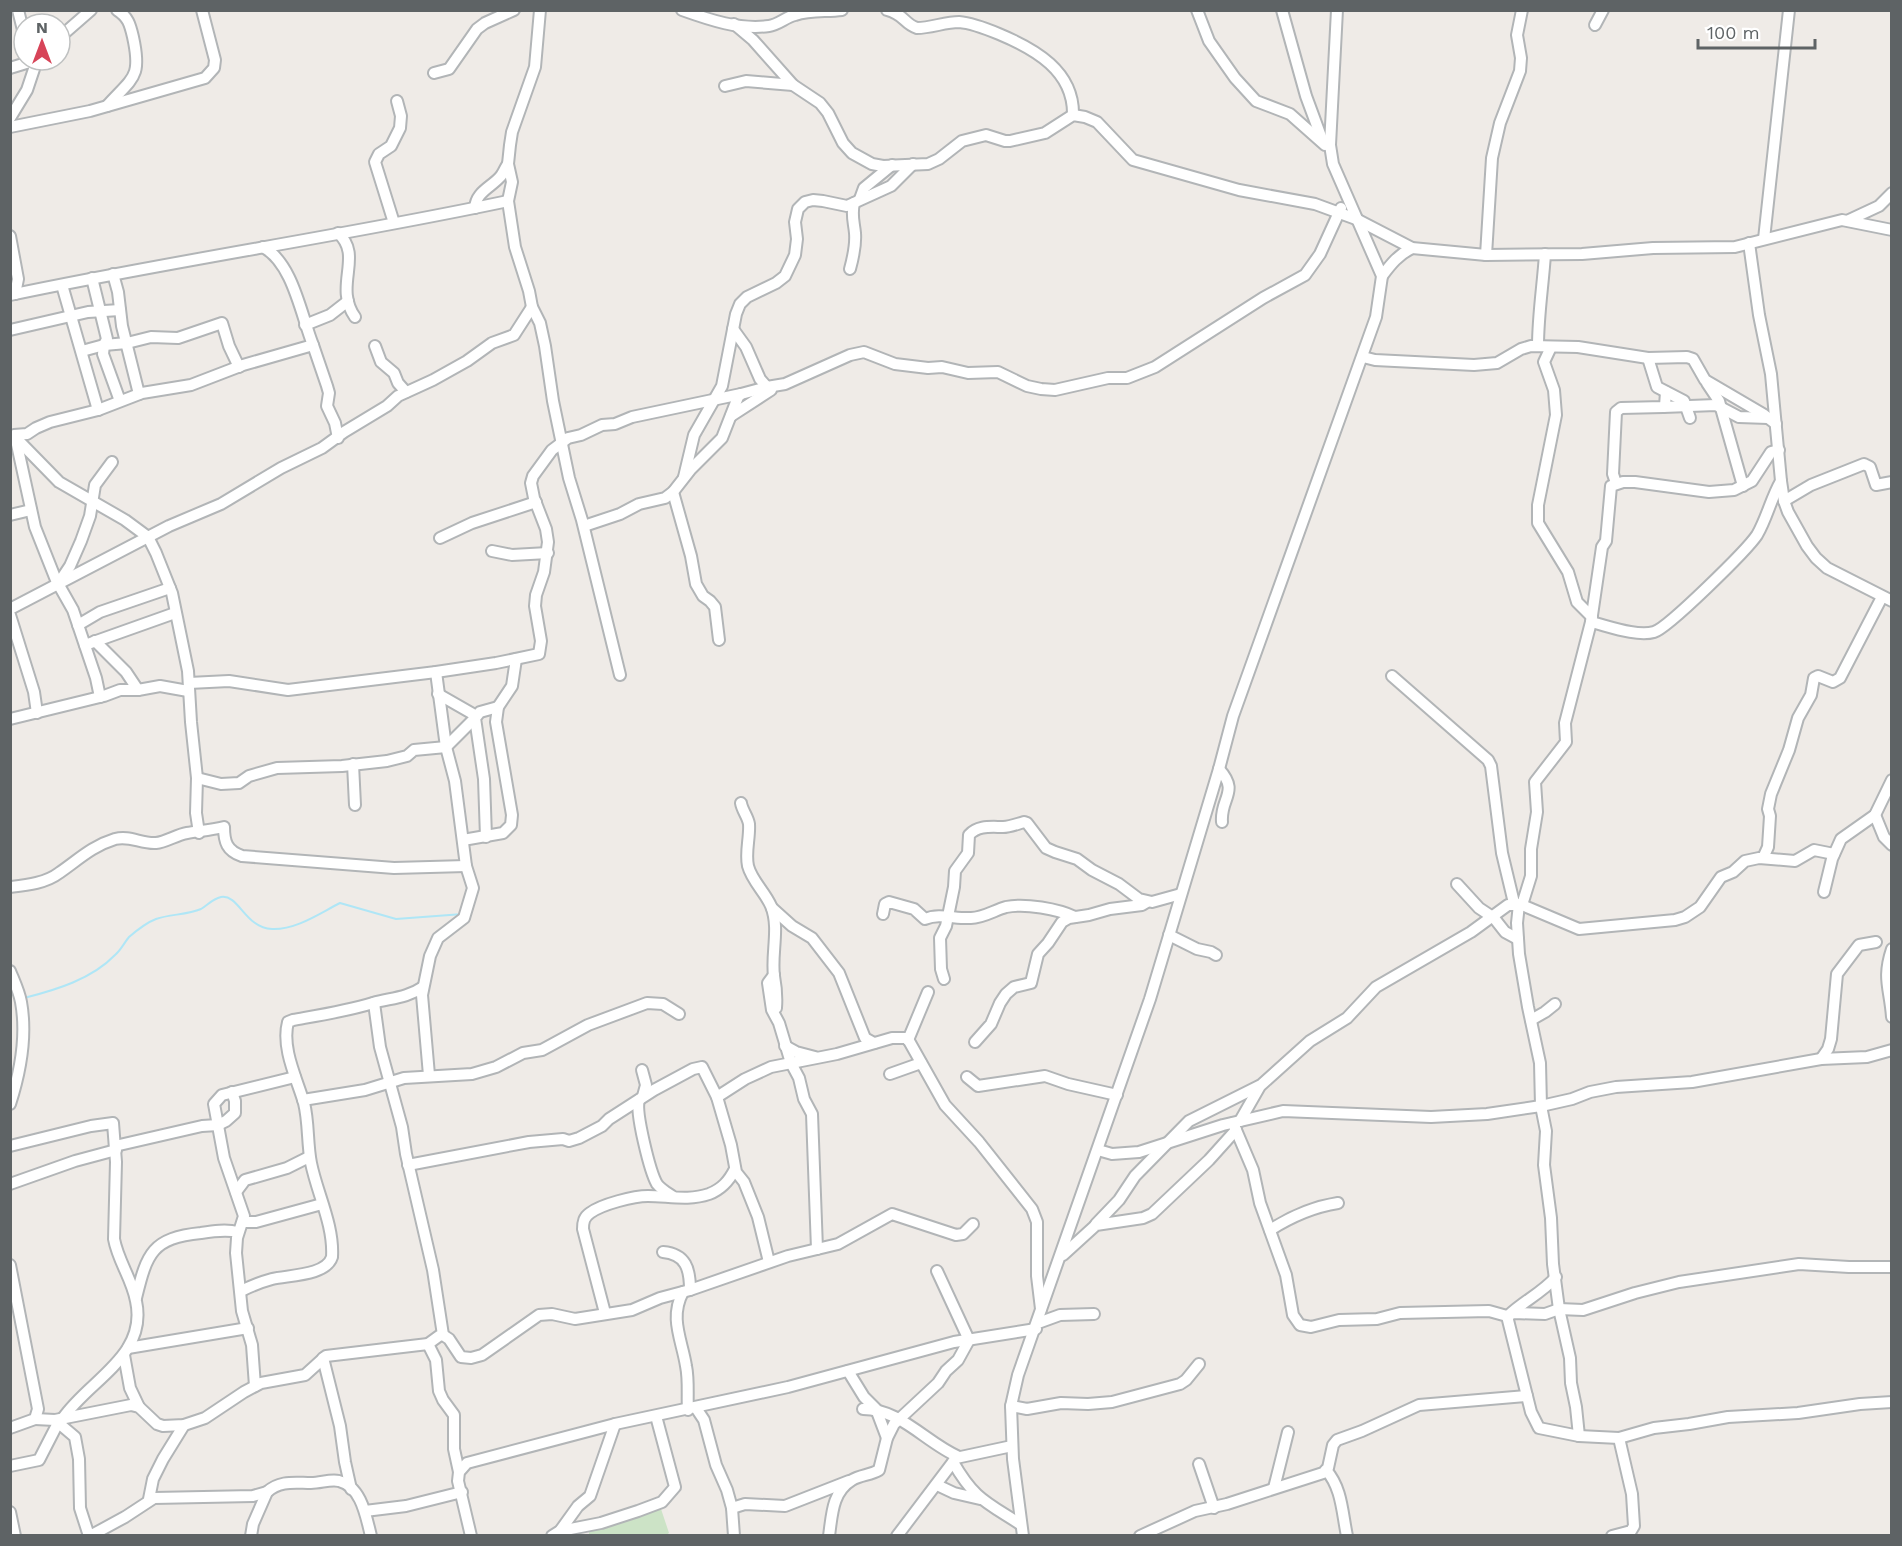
<svg xmlns="http://www.w3.org/2000/svg" width="1902" height="1546" font-family="'Work Sans',sans-serif">
	<style>
		.green { fill: #cce3c6 }
		.lines { fill: none; stroke-linecap: round; stroke-linejoin: round }
		.stream { stroke: #afe6f6; stroke-width: 2 }
		.minor-casing { stroke: #b2b5b7; stroke-width: 14 }
		.minor { stroke: #fff; stroke-width: 10 }
	</style>
	<rect width="100%" height="100%" fill="#efebe7"/>
	<!-- green -->
	<path class="green" d="M661,1509l8,24 -4,3h-76v-6z"/>
	<g class="lines">
		<!-- stream -->
		<path class="stream" d="M24,998c32,-8 68,-19 91,-43 6,-5 9,-12 14,-18 7,-6 19,-15 27,-18 14,-5 31,-4 45,-10 7,-4 11,-10 20,-12 18,-3 24,31 51,32 24,1 48,-16 68,-26l56,16 67,-5"/>
		<defs>
			<g id="minor">
				<path d="M18,10l6,24"/>
				<path d="M540,10l-5,57 -23,65 -2,13 -2,19 4,18 -4,19 7,46 14,44 3,16 8,16 5,23 8,55 16,77 13,42 38,155"/>
				<path d="M682,10c28,10 57,20 87,16 9,-1 17,-9 26,-11 15,-5 31,-3 47,-5"/>
				<path d="M887,10c17,4 17,14 30,18 14,0 28,-6 42,-6 13,1 28,7 40,12 36,15 75,37 74,81"/>
				<path d="M1197,10l12,31 26,37 21,23 34,13 35,31"/>
				<path d="M1282,10l24,86 17,46"/>
				<path d="M734,24l19,16 40,45 27,18 8,10 15,30 9,10 20,11 11,2 45,-2 11,-5 23,-18 24,-6 19,6h5l35,-8 28,-18 12,2 12,5 36,38 106,30 76,14 41,15 56,29 74,7 96,-1 71,-6 82,-1 107,-27 50,10"/>
				<path d="M1595,25l8,-15"/>
				<path d="M60,37l31,-27"/>
				<path d="M10,68l26,-8"/>
				<path d="M434,73l15,-4 28,-40 8,-6 29,-13"/>
				<path d="M725,86l21,-5 47,4"/>
				<path d="M107,106c26,-29 35,-28 26,-69 -3,-13 -5,-20 -16,-27"/>
				<path d="M10,118l17,-28 10,-30"/>
				<path d="M10,127l80,-16 115,-33 9,-10 1,-8 -13,-50"/>
				<path d="M860,199l4,-11 28,-23"/>
				<path d="M475,208c1,-16 15,-20 25,-31 3,-3 5,-9 8,-13"/>
				<path d="M1849,220l30,-14 13,-13"/>
				<path d="M394,223l-19,-61 4,-8 12,-8 9,-18 1,-12 -4,-15"/>
				<path d="M338,233c26,23 -5,53 17,84"/>
				<path d="M10,236l8,43 -3,15"/>
				<path d="M1764,239l25,-229"/>
				<path d="M1749,243l10,72 12,59 10,107 3,20 4,11 19,34 9,12 11,10 65,33"/>
				<path d="M1486,255l6,-97 8,-35 20,-52 1,-13 -4,-23 5,-25"/>
				<path d="M850,269c3,-11 6,-24 5,-36 -1,-11 -4,-18 -1,-30"/>
				<path d="M113,274l5,18 4,34 17,68"/>
				<path d="M1382,276c9,-12 16,-21 30,-28"/>
				<path d="M92,278l15,61 -3,6 -1,9 17,47"/>
				<path d="M62,285l36,125"/>
				<path d="M10,295c166,-35 333,-59 498,-94"/>
				<path d="M305,325l25,-10 18,-14"/>
				<path d="M733,329l13,18 14,32 7,8 18,-3 65,-29 14,-3 31,12 33,4 14,-1 26,6 30,-1 29,14 14,3 14,1 53,-12h19l28,-11 108,-69 42,-23 15,-21 21,-46"/>
				<path d="M10,330l78,-18 32,-2"/>
				<path d="M313,345l14,41 2,7 -2,13 8,17 3,15"/>
				<path d="M375,346l6,16 13,11 4,10 8,9"/>
				<path d="M1538,346c0,-31 5,-61 7,-92"/>
				<path d="M1551,347l-7,15 10,28 2,25 -18,90v18l30,49 9,30 15,15"/>
				<path d="M82,351l22,-6 23,-2 24,-6 27,1 44,-15 7,23 10,21"/>
				<path d="M1363,357l12,3 99,5 23,-2 24,-14 10,-3 47,1 70,11 39,-1 6,2 12,21 58,34 13,10"/>
				<path d="M1648,358l9,29 27,14 6,17"/>
				<path d="M1707,383l12,18 24,85"/>
				<path d="M1663,407l53,-2 23,12 29,1"/>
				<path d="M731,416l40,-26"/>
				<path d="M14,435l13,-1 9,-6 14,-6 48,-12 44,-17 49,-8 52,-20 70,-20c-12,-30 -20,-82 -50,-98"/>
				<path d="M16,438l43,44 66,38 23,17 8,16 16,40 16,78 3,51 6,56 -1,35 3,20"/>
				<path d="M16,440l19,87 21,53 17,30 23,68 4,19"/>
				<path d="M684,477l10,-42 28,-49 14,-72 4,-10 7,-7 29,-14 9,-7 10,-21 2,-16 -2,-17 3,-13 7,-7 8,-2 10,1 24,5 44,-20 22,-22"/>
				<path d="M1616,483l-3,-9 3,-62 5,-4 42,-1 2,-1 1,-14"/>
				<path d="M673,492l18,64 5,28 7,12 7,5 5,6 4,33"/>
				<path d="M1784,501l27,-16 53,-21 6,3 6,18 16,-3"/>
				<path d="M10,515l21,-5"/>
				<path d="M584,526l36,-12 19,-10 26,-6 8,-6 18,-23 31,-31 16,-41 3,-3 26,-7"/>
				<path d="M440,538l32,-15 64,-21"/>
				<path d="M492,551l20,4 36,-2"/>
				<path d="M60,581l10,-15 11,-25 9,-25 5,-31 17,-23"/>
				<path d="M10,609l159,-83 52,-22 60,-36 41,-20 22,-16 43,-26 11,-10 35,-16 34,-19 25,-18 22,-8 18,-28"/>
				<path d="M10,615l24,77 3,21"/>
				<path d="M1591,622c17,4 46,15 63,10 14,-4 93,-82 103,-97 10,-17 14,-37 24,-54"/>
				<path d="M78,625l22,-13 70,-24"/>
				<path d="M95,641l31,31 12,18"/>
				<path d="M85,645l90,-32"/>
				<path d="M1392,676l96,84 3,6 11,87 12,50"/>
				<path d="M189,683l40,-2 59,9 148,-18 60,-9 43,-9 2,-13 -6,-35 1,-11 8,-23 4,-30 -2,-13 -12,-31 -3,-15 2,-7 19,-26 16,-12 13,-3 21,-10 13,-1 17,-7 109,-23"/>
				<path d="M10,719l94,-23 16,-6h18l22,-4 28,5"/>
				<path d="M353,764l2,41"/>
				<path d="M1219,769c21,23 1,29 3,53"/>
				<path d="M197,778l24,6 18,-1 10,-7 28,-8 65,-2 45,-5 20,-5 7,-6 32,-3 29,-29 -2,-4 -35,-20"/>
				<path d="M741,803c1,7 7,14 8,21 1,14 -4,28 -1,42 4,15 17,26 23,40 9,22 0,47 3,70 2,11 3,20 2,32"/>
				<path d="M1875,815l9,22 8,8"/>
				<path d="M486,837l-2,-58 -9,-61 5,-6 18,-5"/>
				<path d="M463,840l40,-7 8,-8 1,-10 -16,-93 2,-15 14,-21 4,-27"/>
				<path d="M1763,858l5,-11 2,-31 -2,-7 3,-15 18,-44 9,-32 13,-23 3,-17 4,-2 15,6 7,-4 42,-81"/>
				<path d="M1457,884l22,24 15,10 11,14 13,7"/>
				<path d="M10,887c17,-2 36,-4 49,-14 19,-13 33,-27 56,-34 15,-4 26,5 41,4 10,-1 20,-8 31,-10 12,-2 24,-3 37,-6 0,15 3,24 18,29l152,12 72,-2"/>
				<path d="M1824,892l8,-33 9,-20 34,-24 17,-35"/>
				<path d="M1519,904l-2,19 2,31 9,53 12,56 1,43 5,25 -2,34 7,53 2,46 6,45 11,49 1,25 5,24 3,29"/>
				<path d="M1522,905l9,-29v-27l6,-37 -2,-30 31,-40 -1,-19 26,-101 11,-75 4,-6 5,-55 12,-4h12l74,10 25,-2 18,-9 19,-29 8,-2"/>
				<path d="M772,908l20,18 20,12 27,35 26,65 9,5"/>
				<path d="M883,914l2,-10 4,-2 25,7 11,10c14,-6 30,0 46,-1 12,0 24,-8 35,-11 19,-4 52,2 69,10"/>
				<path d="M1169,935l28,14 14,3 5,3"/>
				<path d="M1892,949c-10,30 -2,39 0,68"/>
				<path d="M10,971c4,10 9,20 11,31 6,33 -1,71 -11,102"/>
				<path d="M774,975l-6,8 4,27 7,13 12,40 8,15 5,21 8,15 5,135"/>
				<path d="M944,979l-3,-10 -1,-31 6,-12 8,-39 1,-16 13,-18 1,-18c9,-10 22,-8 34,-8 7,0 14,-3 21,-5l3,1 19,25 9,4 22,7 15,11 27,14 20,15 13,3 29,-8"/>
				<path d="M374,1003l6,44 22,80 4,27 27,116 10,65"/>
				<path d="M1531,1020l14,-8 10,-8"/>
				<path d="M908,1040l20,-48"/>
				<path d="M975,1042l16,-18 9,-21 6,-9 8,-7 17,-4 7,-29 10,-11 14,-21 7,-4 20,-3 21,-6 32,-4 5,-3"/>
				<path d="M785,1046l11,6 19,5"/>
				<path d="M1821,1059l7,-10 3,-10 6,-65 22,-29 17,-3"/>
				<path d="M642,1070l4,15 -3,11"/>
				<path d="M890,1074l31,-11"/>
				<path d="M429,1075l-7,-80 8,-39 8,-18 26,-20 9,-30 -7,-22 -11,-85 -9,-34 -10,-75"/>
				<path d="M967,1077l11,9 67,-10 23,8 49,11"/>
				<path d="M717,1097l28,-18 26,-12 66,-13 55,-16h14l3,3 36,64 34,37 53,67 5,13v54l4,33"/>
				<path d="M303,1100l62,-10 39,-12 68,-4 24,-7 27,-14 19,-3 46,-25 59,-22 16,1 16,10"/>
				<path d="M639,1100c-4,12 11,72 18,84 4,5 9,8 15,12"/>
				<path d="M1240,1121l20,-35 50,-45 37,-23 29,-31 95,-55 37,-27h14l57,24 96,-9 10,-3 15,-10 21,-30 12,-5 12,-11 14,-3 36,3 19,-11 20,4"/>
				<path d="M1233,1123l20,47 7,33 26,72 7,40 7,10 11,2 28,-7 38,-1 23,-6 89,-2 18,5 24,96 8,16 40,8 40,2 35,-10 35,-4 39,-7 70,-4 62,-9 32,-2"/>
				<path d="M10,1146l81,-20 22,-3 3,39 -2,77c4,22 18,40 22,62 12,55 -47,79 -73,117"/>
				<path d="M115,1146l87,-20 16,-1 8,-4 9,-8v-12l-3,-9"/>
				<path d="M1098,1150l14,4 27,-2 84,-27 60,-14 148,6 56,-3 54,-8 31,-7 18,-7 26,-5 76,-5 129,-23 46,-2 25,-7"/>
				<path d="M408,1165l121,-23 34,-3 6,2 10,-3 23,-12 7,-7 45,-29 39,-21 9,-2 15,30 14,48 5,27 8,10 14,35 11,45"/>
				<path d="M10,1184l65,-23 41,-11"/>
				<path d="M236,1192l9,-12 42,-12 22,-11"/>
				<path d="M243,1222h13l66,-18"/>
				<path d="M1096,1224l23,-24 16,-24 54,-55 70,-35"/>
				<path d="M1270,1230c22,-14 42,-23 68,-27"/>
				<path d="M663,1252c23,2 27,17 27,38"/>
				<path d="M1063,1255l33,-30 47,-7 9,-4 57,-54 27,-30"/>
				<path d="M10,1265l28,144 -3,10 -25,9"/>
				<path d="M241,1291c10,-5 20,-9 31,-12 16,-4 54,-3 60,-22 2,-32 -15,-64 -21,-94 -4,-20 -2,-40 -7,-60 -7,-24 -23,-55 -16,-81l5,-2c28,-5 54,-9 80,-17 18,-5 34,-5 50,-16"/>
				<path d="M683,1292c-14,26 -1,48 3,74 3,14 1,30 2,44"/>
				<path d="M136,1298c11,-45 16,-60 65,-65 12,-2 25,-4 37,-1"/>
				<path d="M605,1313l-22,-84c0,-7 1,-12 7,-16 12,-9 44,-17 58,-17 20,0 41,5 61,-2 13,-5 20,-13 26,-25"/>
				<path d="M1507,1316l7,-3 31,1 14,-5 24,1 52,-17 44,-11 120,-18 50,3h43"/>
				<path d="M1508,1316c14,-14 34,-23 48,-39"/>
				<path d="M1038,1323l22,-8 34,-1"/>
				<path d="M428,1344l8,16 3,31 4,9 11,15v34l5,23"/>
				<path d="M128,1348l120,-20"/>
				<path d="M124,1355l6,33 9,19"/>
				<path d="M323,1358l17,68 5,36 6,27"/>
				<path d="M848,1371l16,26 12,12 11,29"/>
				<path d="M255,1386l-3,-41 -10,-34 -6,-58 1,-15 7,-22 -20,-58 -10,-54 8,-9 73,-18"/>
				<path d="M1011,1406l16,3 34,-6 27,1 24,-2 68,-18 6,-4 13,-16"/>
				<path d="M696,1408l8,12 12,45 11,25 5,18 2,28"/>
				<path d="M863,1409c38,0 63,34 96,48"/>
				<path d="M35,1419l20,1 76,-15 8,2 18,17 6,2 21,-1 21,-7 39,-26 17,-9 44,-8 21,-19 102,-12 11,-8 4,-1 6,4 12,18 10,1 11,-3 57,-40 13,-1 23,5 57,-9 28,-12 30,-8 98,-34 50,-12 54,-30 64,21 7,-1 10,-10"/>
				<path d="M55,1420l20,17 4,22 1,49 9,28"/>
				<path d="M953,1462c21,37 33,40 67,62"/>
				<path d="M1199,1464l15,44"/>
				<path d="M10,1466l29,-6 19,-37"/>
				<path d="M1326,1470c16,18 16,42 21,66"/>
				<path d="M937,1485l17,8 26,6"/>
				<path d="M1274,1488l14,-56"/>
				<path d="M149,1499l4,-20 10,-20 21,-34"/>
				<path d="M732,1508l13,-4 40,2 64,-25"/>
				<path d="M365,1511l41,-5 56,-14"/>
				<path d="M10,1512l5,24"/>
				<path d="M560,1531l41,-8 37,-12 24,-9 13,-15 -19,-71"/>
				<path d="M90,1536l35,-19 29,-19 99,-2 14,-4"/>
				<path d="M251,1536l2,-12 14,-32c13,-12 28,-9 44,-9 10,0 19,-4 28,-2 23,6 27,36 32,55"/>
				<path d="M471,1536l-13,-55 1,-9 8,-9 148,-39 173,-37 166,-45 82,-13"/>
				<path d="M552,1536l8,-5 18,-25 12,-10 25,-72"/>
				<path d="M829,1536c3,-21 3,-44 23,-56 8,-5 19,-5 27,-10l8,-32 7,-14 44,-41 8,-12 12,-11 11,-20 -32,-69"/>
				<path d="M897,1536l59,-78 56,-12"/>
				<path d="M1023,1536l-10,-77 -2,-53 7,-31 132,-376 69,-230 14,-53 143,-399 6,-41 -49,-112 -3,-19 7,-135"/>
				<path d="M1140,1536l55,-25 32,-7 96,-31 5,-5 5,-23 4,-5 25,-9 57,-26 108,-9"/>
				<path d="M1612,1536l19,-5 3,-5 -2,-32 -13,-56"/>
			</g>
		</defs>
		<!-- minor casing -->
		<use href="#minor" class="minor-casing"/>
		<!-- minor -->
		<use href="#minor" class="minor"/>
	</g>
	<!-- border -->
	<rect width="1902" height="1546" fill="none" stroke="#5e6365" stroke-width="24"/>
	<!-- north arrow -->
	<g transform="translate(42 42)"><circle r="28" fill="#ffffff" stroke="#bfc1c1" stroke-width="1.5"/>
	<path d="M0-4.5L10 22L0 15L-10 22Z" fill="#d74458"/>
	<text y="-9" font-size="16" font-weight="bold" text-anchor="middle" fill="#5e6365">N</text>
	</g>
	<!-- scale -->
	<path d="M1698 39v9h117v-9" fill="none" stroke="#5e6365" stroke-width="3"/>
	<text x="1707" y="39" font-size="18" fill="#5e6365" stroke="#ffffff" stroke-width="4.5" paint-order="stroke">100 m</text>
</svg>
